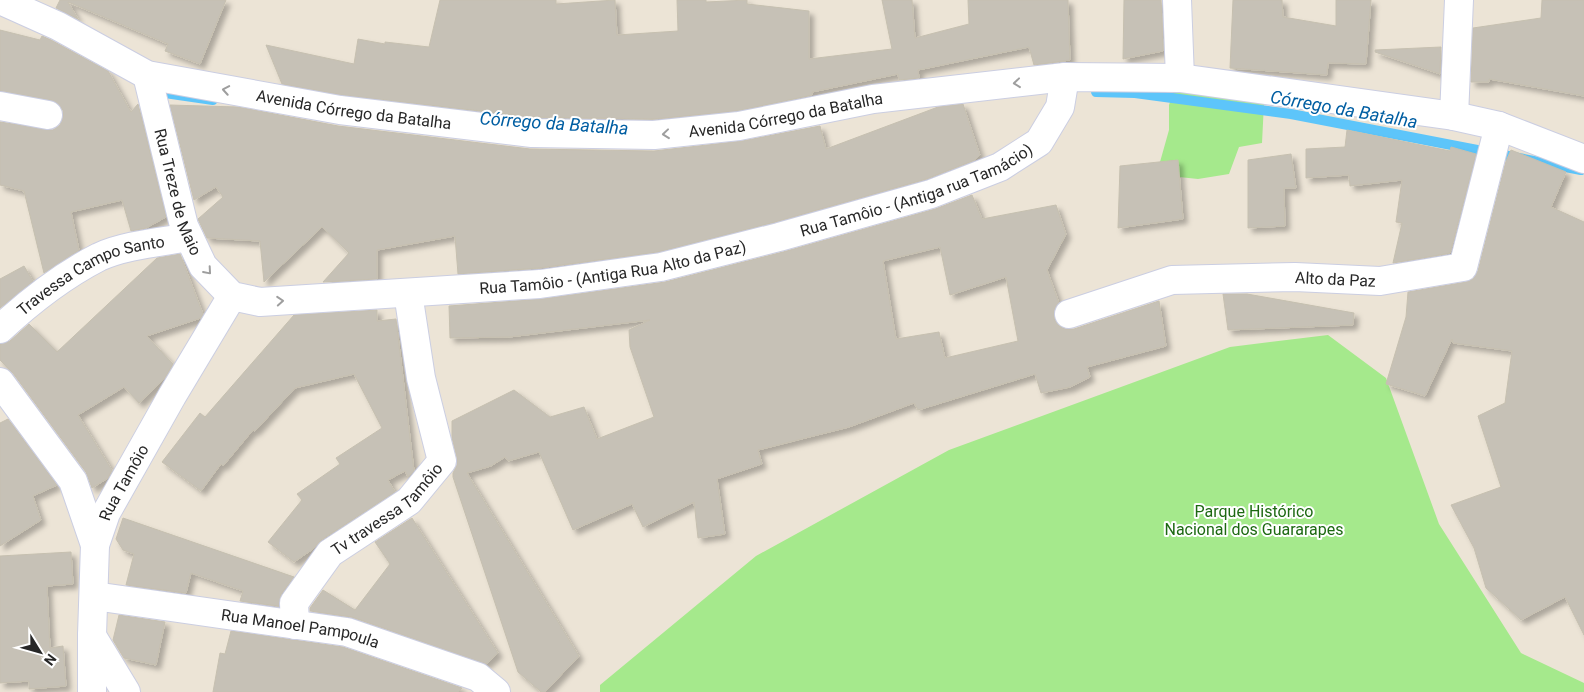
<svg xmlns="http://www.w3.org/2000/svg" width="1584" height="692" font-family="Roboto,sans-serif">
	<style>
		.green { fill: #a5e98c }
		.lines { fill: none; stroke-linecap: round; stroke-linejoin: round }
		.stream { stroke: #5dc5fa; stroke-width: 10 }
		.building { fill: #c6c1b6; stroke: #c6c0b0; fill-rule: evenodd; filter: url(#shadow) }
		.minor-casing { stroke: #cbcee2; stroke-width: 30 }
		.tertiary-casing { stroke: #cbcee2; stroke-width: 30 }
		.minor { stroke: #fff; stroke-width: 28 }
		.tertiary { stroke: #fff; stroke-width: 28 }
		.oneway { stroke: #9e9e9e }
		.labels { text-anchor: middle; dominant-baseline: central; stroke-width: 4; stroke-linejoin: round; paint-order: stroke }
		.street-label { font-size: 16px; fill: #272727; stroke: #fff }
		.park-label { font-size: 16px; fill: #1d6912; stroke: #fff }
		.water-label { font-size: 18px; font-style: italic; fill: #005ea2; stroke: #fff }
	</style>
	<defs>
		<filter id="shadow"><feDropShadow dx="4.5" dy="4.5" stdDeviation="2.5" flood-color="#0004"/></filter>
	</defs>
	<rect width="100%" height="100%" fill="#ece4d6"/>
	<!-- green -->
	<g class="green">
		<path d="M1174,90l90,13 -2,40 -23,4 -10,27 -31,5 -19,-2 -19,-15 9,-32v-25z"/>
		<path d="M1328,335l58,43 53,146 82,129 63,30v9h-984v-7l156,-129 193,-106 281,-103z"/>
	</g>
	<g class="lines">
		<!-- stream -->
		<g class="stream">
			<path d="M158,92l55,8"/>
			<path d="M1096,92l39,1 156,21 290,56"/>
		</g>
	</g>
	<!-- building -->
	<g class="building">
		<path d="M60,0h166l-26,64 -35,-13 3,-7 -100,-42 10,17 -22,-11z"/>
		<path d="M440,0h116v4l59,-4 2,35 61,-4 -1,-31h29v2l41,-2v4l62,7v48l83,-10 -10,-49h30l3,38 54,-14 -1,-24h100l2,60 -36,5 -5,-18 -111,23 1,8 -20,2 -1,-6 -86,18v3l-75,16 -84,8 -120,-2 -191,-22 -60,-11 -16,-39 88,19 4,-25 27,5v-2l44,5z"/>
		<path d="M1124,0h37l2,51 -40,8z"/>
		<path d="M1233,0h49l1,17 53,9v-26h35l-5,64 -38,-1 -1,12 -97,-7z"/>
		<path d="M1542,0h42v96l-95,-17v3h-18l2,-54 68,-10z"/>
		<path d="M0,30l40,10 2,-4 9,4 57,31 23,41 7,-8 28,113 -20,11 -15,3 -9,-31 -51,12 8,38 -35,23 -20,-82 -24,-6v-63l53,8 7,-5 3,-8v-7l-5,-6 -7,-4 -51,-9z"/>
		<path d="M1441,47l-1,27 -65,-22v-2z"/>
		<path d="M963,104l17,51 -5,5 -49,19 -151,43 -117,30 -120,16 -80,6 -3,-38 -78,14v29l-54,3 26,-29 -27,-26 -58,55 -4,-41 -53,-3 -9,-19 25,-22 -7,-10 -22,13 -24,-95 68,2 100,19 192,23 124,2 88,-10 78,-15 6,23 112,-42z"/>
		<path d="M1347,130l103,21 1,-4 25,7 -26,99 -57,10 9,-40 -6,-1 6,-42 -52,6 -1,-11 -43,3v-29l39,-2z"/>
		<path d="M1511,150l55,22 -15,35 33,15v413l-19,-38 -44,23 -35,-32 -12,-40 -23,-43 50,-18 -23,-71 27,-13 7,-52 -59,-8 -1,-4 -27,57 -39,-12 20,-67 2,-25 58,-10 7,-3 5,-8 28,-110z"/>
		<path d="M1291,154l5,34h-12l1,38 -37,2v-68z"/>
		<path d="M1178,160l5,59 -65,9 2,-62z"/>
		<path d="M972,195l10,24 74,-14 10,29 -19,36 12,33 -5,8v8l5,7 7,3h8l85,-28 7,45 -79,21 3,10 -20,10 -29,6 -6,-19 -117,36 -4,-7 -65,24 -91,23 4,14 -45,15 8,55 -27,4 -4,-36 -51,25 -11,-23 -59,26 -34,-78 -31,9 -3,-4 -14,9 -24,7 112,183 -34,36h-4l-23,-20 -65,-195v-4l4,-8v-7l-5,-20v-17l62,-31 36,27 34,-10 13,32 57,-22 -24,-70 -1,-17 21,-10 -141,17 -59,1 -1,-32 93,-7 123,-17 118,-30 152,-43zM940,247l10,48 56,-18 12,64 -73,17 -6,-26 -43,7 -13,-78z"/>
		<path d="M180,254l23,60 -2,4 -54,18 26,28 -8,14 -26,25 -15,-16 -46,28 34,55 -4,8 -16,10 -6,-16 -73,-99 -13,-13v-16l10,-3 19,-17 28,28 100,-94z"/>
		<path d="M24,266l9,15 -33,27v-29z"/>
		<path d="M1223,294h24l107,19 -1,12 -125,5z"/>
		<path d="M377,310v11l19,-2 18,152 -6,6 -3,-6 -17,9 7,12 -74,48 -8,9 -19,13 -26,-20 34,-42 -5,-6 43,-30 -4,-6 46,-30 -28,-54 -59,14 -40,43 -2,-1 -30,36 -2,-2 -20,27 -39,-29 38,-49 5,4 89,-102z"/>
		<path d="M8,419l49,66 -24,11 8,24 -41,26v-123z"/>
		<path d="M123,518l171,59 -13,17 -2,12 -39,-5 3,-10 -52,-18 -5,20 -60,-8 8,-31 -11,-4 -7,-11z"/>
		<path d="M412,518l86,135 -12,11 -134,-47 -42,-6v-3l13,-18 32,20 35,-46 -15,-22z"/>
		<path d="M71,552l2,32 -26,2 3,62 13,-2 3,40 -37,3v-8l-29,2v-127z"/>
		<path d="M119,615l46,7 -9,43 -32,-7 -11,-18z"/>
		<path d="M231,631l112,16 119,41 -4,4h-245l7,-39 5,1z"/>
	</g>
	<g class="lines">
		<defs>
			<g id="minor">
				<path d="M1177,0l3,78"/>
				<path d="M0,106l48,9"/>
				<path d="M1454,116l5,-116"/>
				<path id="s1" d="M1069,314l103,-34 123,-3 85,4 83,-14 36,-141"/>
				<path id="s2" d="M0,329c29,-27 64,-54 99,-72 25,-12 63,-15 90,-20"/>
				<path d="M0,382l73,99 22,64"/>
				<path id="s3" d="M94,596l253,36 131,45 18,15"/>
				<path id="s4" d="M295,625l-1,-22 36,-50 79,-52 33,-40 -21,-83 -13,-85"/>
				<path d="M92,636l34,56"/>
				<path id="s5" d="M92,692v-57l3,-90 11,-32 66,-117 60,-100"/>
			</g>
			<g id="tertiary">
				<path id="s6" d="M0,0l58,26 89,49 193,35 192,23 122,2 85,-9 134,-27 192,-22 115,1 274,38 45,10 85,33"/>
				<path id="s7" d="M147,75l37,151 19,40 29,30 28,6 280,-18 121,-17 118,-30 152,-43 69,-27 39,-25 21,-35 5,-30"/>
			</g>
		</defs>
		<!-- minor casing -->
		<use href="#minor" class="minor-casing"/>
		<!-- tertiary casing -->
		<use href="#tertiary" class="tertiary-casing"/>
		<!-- minor -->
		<use href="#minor" class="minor"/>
		<!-- tertiary -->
		<use href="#tertiary" class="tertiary"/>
	</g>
	<!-- one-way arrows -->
	<defs><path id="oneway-chevron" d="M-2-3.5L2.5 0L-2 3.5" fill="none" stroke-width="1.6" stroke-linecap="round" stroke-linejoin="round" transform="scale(1.25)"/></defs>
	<g class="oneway">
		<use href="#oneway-chevron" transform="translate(1017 83) rotate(174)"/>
		<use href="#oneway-chevron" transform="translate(226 90) rotate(-170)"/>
		<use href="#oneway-chevron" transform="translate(666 134) rotate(174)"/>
		<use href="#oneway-chevron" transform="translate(208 271) rotate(49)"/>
		<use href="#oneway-chevron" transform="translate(280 301) rotate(-4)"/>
	</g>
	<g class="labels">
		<!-- street labels -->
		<g class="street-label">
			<text stroke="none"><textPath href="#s6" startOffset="375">Avenida Córrego da Batalha</textPath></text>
			<text stroke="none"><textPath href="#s6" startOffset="810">Avenida Córrego da Batalha</textPath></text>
			<text stroke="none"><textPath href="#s7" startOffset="940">Rua Tamôio - (Antiga rua Tamácio)</textPath></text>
			<text stroke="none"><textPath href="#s7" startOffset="121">Rua Treze de Maio</textPath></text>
			<text stroke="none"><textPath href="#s7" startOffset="625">Rua Tamôio - (Antiga Rua Alto da Paz)</textPath></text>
			<text stroke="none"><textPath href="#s2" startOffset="108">Travessa Campo Santo</textPath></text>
			<text stroke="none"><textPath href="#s1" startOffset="272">Alto da Paz</textPath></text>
			<text stroke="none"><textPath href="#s5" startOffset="216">Rua Tamôio</textPath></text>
			<text stroke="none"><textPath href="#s4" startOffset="156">Tv travessa Tamôio</textPath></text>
			<text stroke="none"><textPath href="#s3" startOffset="209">Rua Manoel Pampoula</textPath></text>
		</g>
		<!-- park labels -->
		<g class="park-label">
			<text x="1254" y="511">Parque Histórico<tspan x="1254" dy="18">Nacional dos Guararapes</tspan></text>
		</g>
		<!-- water labels -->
		<g class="water-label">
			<text transform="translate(1344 109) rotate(10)">Córrego da Batalha</text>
			<text transform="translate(554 123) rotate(4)">Córrego da Batalha</text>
		</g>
	</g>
	<!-- north arrow -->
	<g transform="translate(40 652) rotate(127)" stroke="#ffffff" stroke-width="4" paint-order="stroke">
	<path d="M0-4L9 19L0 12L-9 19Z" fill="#272727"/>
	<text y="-8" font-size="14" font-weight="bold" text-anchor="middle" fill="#272727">N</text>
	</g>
</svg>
